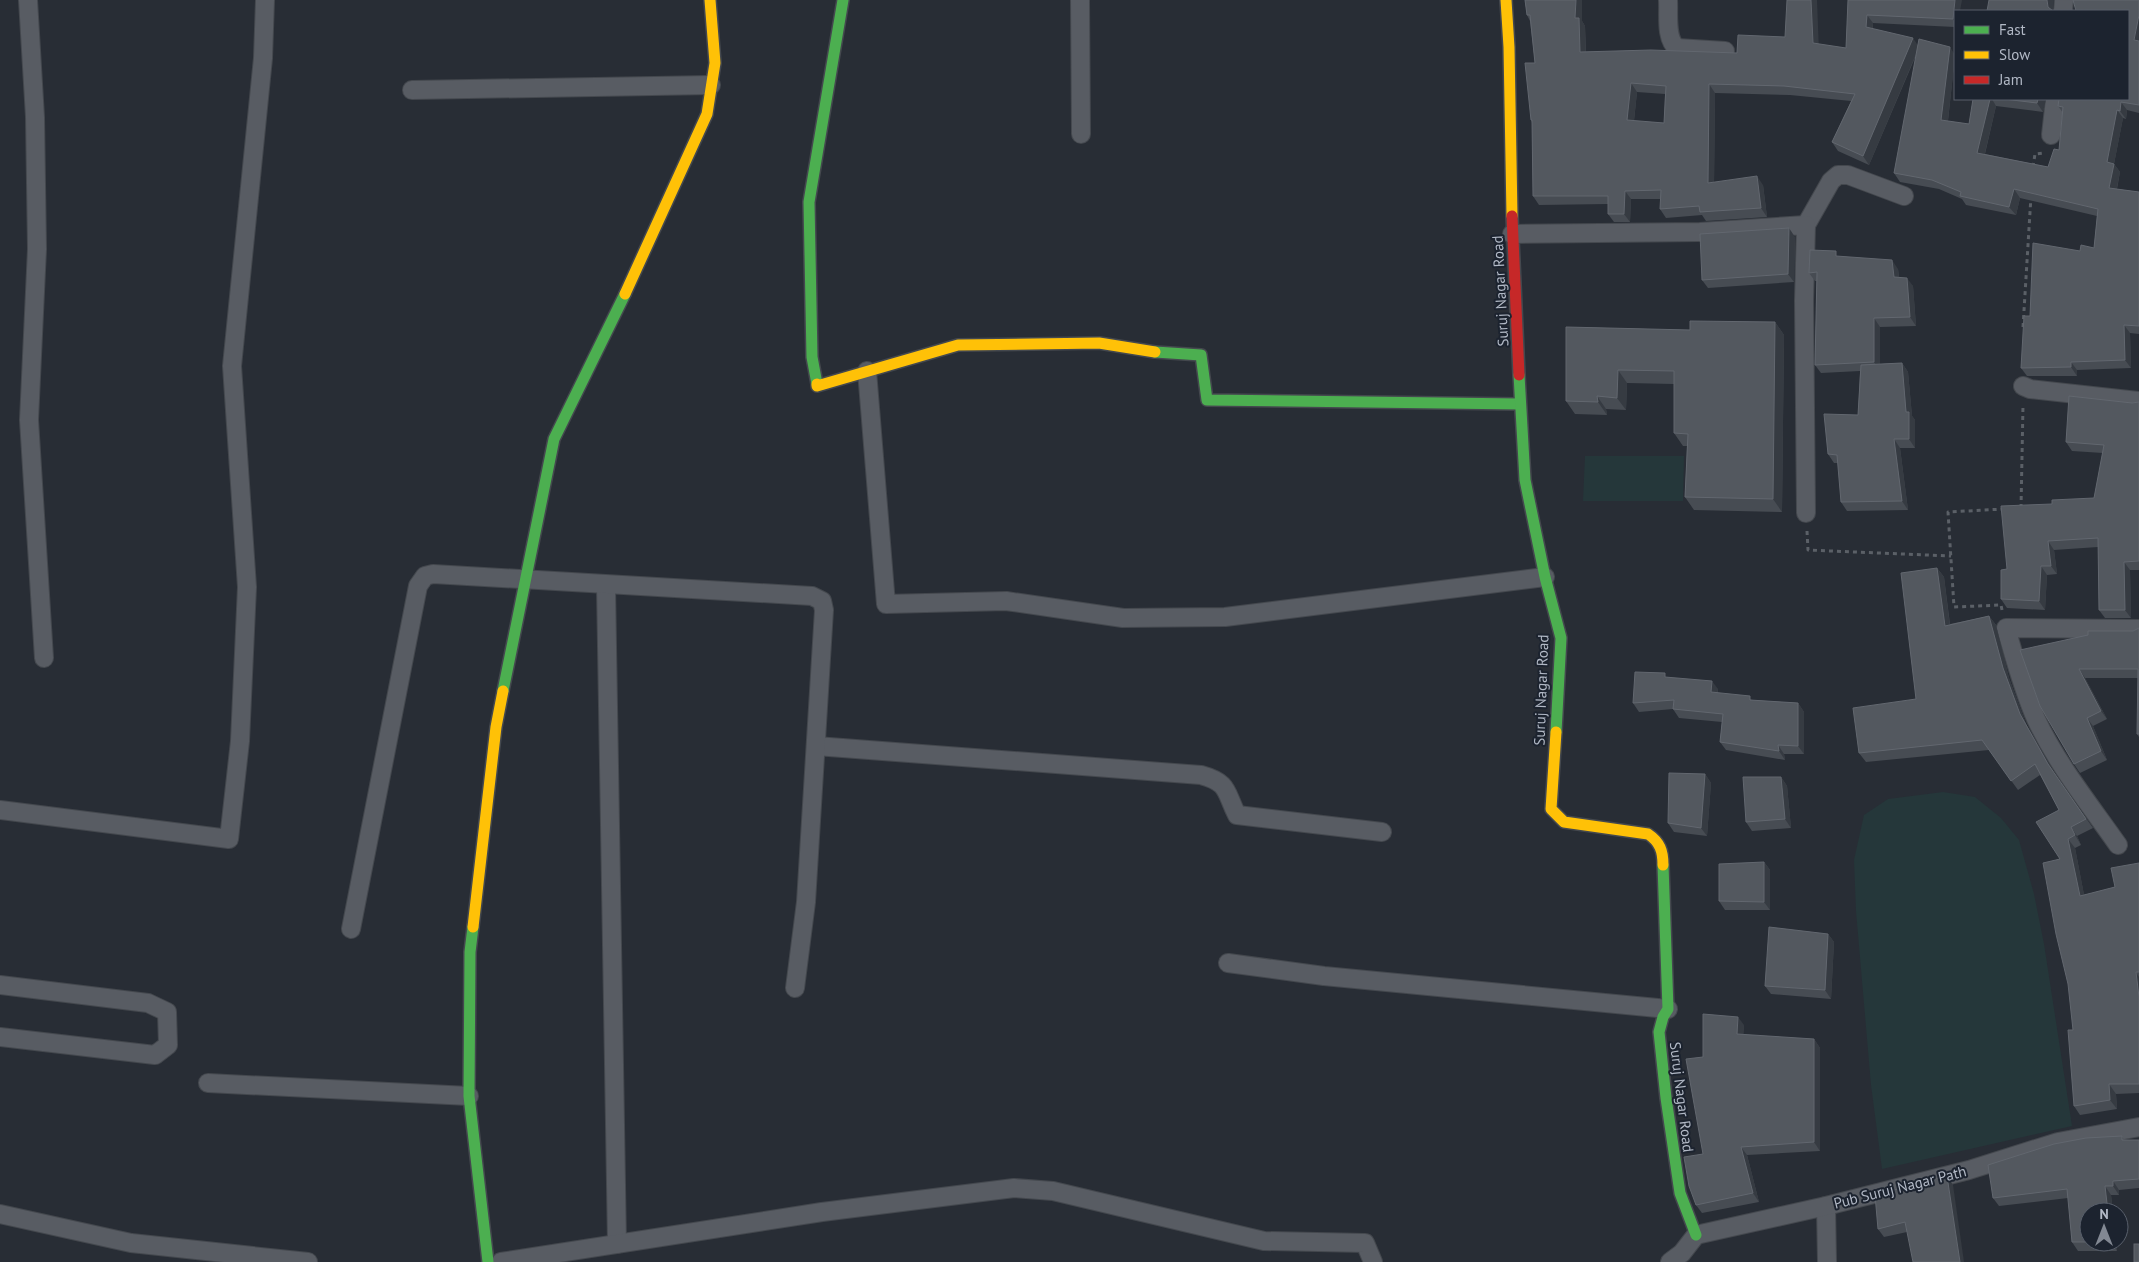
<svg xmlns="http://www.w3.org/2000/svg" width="2139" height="1262" font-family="'PT Sans',sans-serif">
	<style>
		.green { fill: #25373a }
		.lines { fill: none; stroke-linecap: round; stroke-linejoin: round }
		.street-casing { stroke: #44484e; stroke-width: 20 }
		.fast-casing { stroke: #44484e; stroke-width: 14 }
		.slow-casing { stroke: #44484e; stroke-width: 14 }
		.jam-casing { stroke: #44484e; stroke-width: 14 }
		.path { stroke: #5b6067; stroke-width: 3; stroke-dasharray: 4 4; stroke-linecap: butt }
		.street { stroke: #585c63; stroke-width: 18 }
		.fast { stroke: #4caf50; stroke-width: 11 }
		.slow { stroke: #ffc107; stroke-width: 11 }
		.jam { stroke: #c62828; stroke-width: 11 }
		.wall { fill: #474c53; fill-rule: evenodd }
		.shaded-wall { fill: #363b42 }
		.building { fill: #53585f; stroke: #62676f; fill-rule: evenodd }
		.labels { text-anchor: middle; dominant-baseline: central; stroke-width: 4; stroke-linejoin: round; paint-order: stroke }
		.street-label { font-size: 15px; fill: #b2b9c6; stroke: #1c232f }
	</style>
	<rect width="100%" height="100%" fill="#282d35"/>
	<!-- green -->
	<g class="green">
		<path d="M1585,456h99l-1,45h-100z"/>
		<path d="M1943,792l32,5 26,21 18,22 15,54 10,50 28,182 -190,43 -11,-84 -15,-174 -2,-51 10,-45 24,-16z"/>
	</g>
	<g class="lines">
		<defs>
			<g id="street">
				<path d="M28,0l7,117 2,132 -8,171 15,238"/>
				<path d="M1080,0l1,134"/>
				<path d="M1668,0c1,14 -3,39 9,48l48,3"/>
				<path d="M2063,11l1,-11"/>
				<path d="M412,90l299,-5"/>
				<path d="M2051,135l4,-36"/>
				<path d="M1806,225l25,-44 7,-6h10l56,21"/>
				<path d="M1512,234l188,-2 106,-7 -2,76 2,212"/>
				<path d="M867,371l19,233 120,-3 117,17 102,-1 320,-40"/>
				<path d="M2023,386l7,3 109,12"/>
				<path d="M606,586l11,658"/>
				<path d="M816,746l385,29c29,8 24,17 36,40l145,17"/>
				<path d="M0,810l229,29 11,-98 7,-154 -15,-221 31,-308 2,-58"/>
				<path d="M2118,845c-28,-40 -61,-81 -82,-126 -13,-29 -21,-60 -30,-91l133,1"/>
				<path d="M351,929l67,-343 7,-10 8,-2 379,22 10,5 2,9 -18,292 -11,86"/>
				<path d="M1228,963l96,13 344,33"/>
				<path d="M0,985l148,18 19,9 1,33 -13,10 -155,-18"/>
				<path d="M208,1083l261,13"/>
				<path d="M1826,1206l1,56"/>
				<path d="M0,1214l131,29 177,19"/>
				<path d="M501,1262l321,-50 192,-24 39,3 211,50 101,2 8,19"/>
				<path d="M1670,1262l12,-9 14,-18 130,-29 143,-36 89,-28 81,-15"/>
			</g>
			<g id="fast">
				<path d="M1155,352l46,3 6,45 313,4"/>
				<path d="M1519,375l6,105 20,97 16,61 -5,94"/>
				<path d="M817,384l-5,-27 -3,-155 34,-202"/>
				<path d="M503,691l51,-252 71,-145"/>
				<path d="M1663,865l5,144 -5,8 -4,15 7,66 14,95 16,42"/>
				<path d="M473,927l-3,25 -1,144 19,166"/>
			</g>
			<g id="slow">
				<path d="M1506,0l3,47 3,169"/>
				<path d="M625,294l82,-180 8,-51 -5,-63"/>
				<path d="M817,384v2l141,-41 141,-2 56,9"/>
				<path d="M1556,732l-5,77 13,13 84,12c12,8 15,17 15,31"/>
				<path d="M473,927l23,-200 7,-36"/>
			</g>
			<path id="jam" d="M1512,216l7,159"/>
		</defs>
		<!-- street casing -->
		<use href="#street" class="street-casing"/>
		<!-- fast casing -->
		<use href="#fast" class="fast-casing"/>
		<!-- slow casing -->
		<use href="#slow" class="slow-casing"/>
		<!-- jam casing -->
		<use href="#jam" class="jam-casing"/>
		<!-- path -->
		<g class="path">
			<path d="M2033,167l2,-13 8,-1"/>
			<path d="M2023,327l8,-131"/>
			<path d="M2021,508l2,-103"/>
			<path d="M1807,531l1,19 143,6"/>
			<path d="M2002,610l-1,-5 -47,2 -6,-95 56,-3"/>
		</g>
		<!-- street -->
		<use href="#street" class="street"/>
		<!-- fast -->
		<use href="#fast" class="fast"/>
		<!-- slow -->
		<use href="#slow" class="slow"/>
		<!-- jam -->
		<use href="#jam" class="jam"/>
	</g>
	<!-- wall -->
	<g class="wall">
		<path d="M1525,0l57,21 3,5 1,26 151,1 81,-9 28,4 2,-48 107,11v16l-82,-4v6l45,16 37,10 -7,66 21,3 4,-25h73l-3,13 -47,-6 -11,48 63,13 11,-17 4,-37 -5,-7 70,-7 11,-99v113l-12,-3 -1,9 -3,-1 -9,46 6,8 -3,17 22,3v142l-9,-1 1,35 -54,2v6h-50l-6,-8 9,-52 50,-65 14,-3 3,-32 -77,-18 -4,17 -50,-10 -4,-6 -23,-10 -39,-7 -6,-9 23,-120 -48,112 -31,-14 -6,-9 19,-41 -61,-6 -75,-2 -1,89 49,3 4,32 -61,4 -4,-6 -36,3 -6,-9 1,-10h-30l-1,23h-16l-6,-8v-10l-69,1 -6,-9 -1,-73 -1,-3 4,-57 -5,-42 -3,-6zM1637,92l28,2 -1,29 -30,-2z"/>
		<path d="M1795,237l-1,45 -86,6 -6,-8z"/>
		<path d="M1840,257l58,12 1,8 14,9 3,40 -36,1v37l22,-1 6,9 4,44 3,4v28h-15l8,62 -61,1 -6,-9 -3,-39h-4l-6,-9 30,-39 2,-44 -39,2 -6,-8 2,-84h-2l-6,-8z"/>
		<path d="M1775,322l9,13 -2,177 -88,-2 -9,-13 2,-51h-4l-9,-13v-49l-47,-1 -1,27 -20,-1 1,6 -32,-1 -9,-13v-74l124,3z"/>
		<path d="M2139,402v168h-9l1,48h-26l-6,-8 -1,-63 -44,3 3,24 -10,1 -2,35 -38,-2 -6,-9 6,-30 45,-65 42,-6 9,-45 -31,-2 -6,-9 66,-39z"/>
		<path d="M1937,568l7,9 6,47 39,-8 7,9 13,53 17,46 29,50 38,54 -16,8 4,9 -6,3 9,47 31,-8 24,-24v230l-23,1 1,15 -37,6 -6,-9 -1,-76 -13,-171 -1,-49 -19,-35 -22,15 -29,-40 -123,12 -7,-9 57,-54z"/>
		<path d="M2139,628v109l-2,-3 1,-56h-53l22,41 -14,7 14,34 -27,13 -6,-9 -54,-114 113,-19z"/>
		<path d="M1668,677l50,12v4l35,7 45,3 6,9v42h-20l1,6 -59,-10 -6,-8 2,-20 -43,-4 -6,-9 -34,3 -6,-9z"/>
		<path d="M1705,774l6,9 -4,53 -33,-4 -6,-9z"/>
		<path d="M1781,777l6,9 4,42 -39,3 -6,-9z"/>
		<path d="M1764,862l6,8v40h-45l-6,-9z"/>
		<path d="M1828,934l6,8 -3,57 -60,-5 -6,-8z"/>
		<path d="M1744,1025l-1,10 71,4 6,9v103l-73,4 12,47 -57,11 -6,-8 7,-51v-97z"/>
		<path d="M2122,1136l2,4h15v48l-20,2v5h-8l2,17h-24l27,30 1,9h-39l-6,-9 -4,-44 -69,8 -6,-8z"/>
		<path d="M1947,1176l6,9 -46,47 -23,5 -6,-8z"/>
	</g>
	<!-- shaded-wall -->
	<g class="shaded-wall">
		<path d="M1576,0h6v21l3,5 1,34 -6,-8 -5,-34z"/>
		<path d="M1811,0h6l2,52 -6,-9z"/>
		<path d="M1955,0h7l-2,11h-5v12l-2,-4z"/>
		<path d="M2047,0h7l-1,11 -5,-4z"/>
		<path d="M1867,15l6,8 -1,13 -6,-9z"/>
		<path d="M2139,15v32l-5,-7z"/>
		<path d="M1913,38l6,9 -50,118 -6,-9z"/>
		<path d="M1950,47l5,8v3l-8,70 -6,-8z"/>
		<path d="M1631,83l6,9 -4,37 -6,-9z"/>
		<path d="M1709,84l6,9 -1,99 -6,-9z"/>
		<path d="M1990,99h2l4,7 -13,55 -6,-8z"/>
		<path d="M2038,99h8l-3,13 -6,-9z"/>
		<path d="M2121,102l6,8 -1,9 -6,-8z"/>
		<path d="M2117,110l6,8 -9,46 6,8 -5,25 -6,-9 -2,-26z"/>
		<path d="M1757,176l6,9 4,32 -6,-9z"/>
		<path d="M2014,189l6,9 -4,17 -7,-8z"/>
		<path d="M1625,191l6,8 -1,23 -6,-8z"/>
		<path d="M1789,228l6,9 -1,45 -6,-8z"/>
		<path d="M1892,260l6,9 2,16 -6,-8z"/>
		<path d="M1907,278l6,8 3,40 -6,-9z"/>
		<path d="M1874,318l6,9v43l-6,-8z"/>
		<path d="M1775,322l9,13 -2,177 -9,-13z"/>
		<path d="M2124,325l6,8 1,35 -6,-8z"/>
		<path d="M2071,362l6,8v6l-6,-9z"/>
		<path d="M1902,363l6,9 4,44 3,4v28l-6,-9z"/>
		<path d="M1618,370l9,13 -1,27 -9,-12z"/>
		<path d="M1597,396l9,13 1,6 -9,-13z"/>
		<path d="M1894,439l6,9 8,62 -6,-9z"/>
		<path d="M2048,541l6,9 3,24 -6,-8z"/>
		<path d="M2124,562l6,8 1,48 -6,-8z"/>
		<path d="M2041,566l6,9 -2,35 -6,-9z"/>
		<path d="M1937,568l7,9 7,58 -6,-9z"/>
		<path d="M1989,616l7,9 13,53 17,46 29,50 -7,-10 -28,-50 -17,-46z"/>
		<path d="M2079,669l6,9 22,41 -6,-8z"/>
		<path d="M1712,681l6,8 -1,12 -6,-9z"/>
		<path d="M1798,703l6,9v42l-6,-8z"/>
		<path d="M2087,718l6,8 14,34 -6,-9z"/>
		<path d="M1778,745l6,9 1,6 -6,-9z"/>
		<path d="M1705,774l6,9 -4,53 -6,-8z"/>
		<path d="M1781,777l6,9 4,42 -6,-9z"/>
		<path d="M2071,827l6,9 4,9 -6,-10z"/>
		<path d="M2068,839l7,9 11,57 -6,-9z"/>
		<path d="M1764,862l6,8v40l-6,-8z"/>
		<path d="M1828,934l6,8 -3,57 -6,-9z"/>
		<path d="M2136,972l3,5v20z"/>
		<path d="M1738,1017l6,8 -1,18 -6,-9z"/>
		<path d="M1814,1039l6,9v103l-6,-9z"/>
		<path d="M2109,1084l7,10 1,15 -7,-9z"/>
		<path d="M1741,1147l6,8 12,47 -6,-9z"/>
		<path d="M1947,1176l6,9 11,77h-4z"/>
		<path d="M2113,1181l6,9v5l-6,-9z"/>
		<path d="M2105,1186l6,9 2,17h-5z"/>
		<path d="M2111,1242h5l1,9z"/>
	</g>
	<!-- building -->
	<g class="building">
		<path d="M1525,0h51l-1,18h4l1,34 71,-2 86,3 1,-18 47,2 2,-37h24l2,43 33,5 2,-48h107l-2,19 -86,-4 -1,12 47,11 -50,118 -31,-14 23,-48 -71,-8 -75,-2 -1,99 49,-7 4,32 -61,4 -1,-6 -39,3 1,-19 -36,1 -1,23h-16v-18h-75l-1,-76h-1l-6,-57h10l-5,-48h-3zM1631,83l35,3 -2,37 -37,-3z"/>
		<path d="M1989,0h58l1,7 5,4h-66z"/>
		<path d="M2073,0h66v15l-5,25 5,1v64l-18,-3 -1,9 -3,-1 -10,52 7,2 -5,24 30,4v134l-15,-1 1,35 -54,2v5l-50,1 3,-52h6l3,-73 47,8 1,-6 13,3 4,-39 -84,-20 -5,18 -49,-11 1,-4 -29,-12 -38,-7 25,-134 31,8 -9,73 28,4 4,-25h17l-13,54 71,14 6,-18 5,1 4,-43 -5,-1 1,-7h69v-88h-52z"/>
		<path d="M2004,99h34l-1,4z"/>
		<path d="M1789,228l-1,46 -86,6 -2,-46z"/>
		<path d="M1810,250l26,1v5l56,4 2,17 13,1 3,39 -36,1v44l-59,3 2,-93 -8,1z"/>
		<path d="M1690,321l85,1 -2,177 -88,-2 3,-63 -14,-1v-62l-56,-1 -1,28 -20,-2 1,6 -32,-1v-74l124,3z"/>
		<path d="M1902,363l4,49h3v27h-15l8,62 -61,1 -4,-47 -9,-1 -4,-40 34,1 3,-50z"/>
		<path d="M2069,396l63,7 7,-1v159l-15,1 1,48h-26l-1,-72 -50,3 3,25h-10l-2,35 -38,-2v-29l6,-1 -6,-63 51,-2v-4l42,-2 10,-53 -38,-3z"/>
		<path d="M1937,568l8,58 44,-10 14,52 17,46 28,50 38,55 -15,8 4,8 -7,4 12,57 35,-9 -4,-19 28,-5v109h-3l3,25v87h-30l1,16 -36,6 -6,-76h5l-5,-46 -12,-50 -13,-71 17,-4 -24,-37 23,-12 -24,-46 -24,17 -29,-41 -123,13 -6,-45 63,-9 -15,-126z"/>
		<path d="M2139,628v106h-2l1,-65h-59l22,42 -14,7 14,33 -27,13 -34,-58 -20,-56 68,-15v-4h45z"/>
		<path d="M1635,672l30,1v4l47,4 -1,11 39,4v4l48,3v43l-20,-1 1,6 -59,-9 3,-28 -50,-5 1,-9 -41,3z"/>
		<path d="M1669,773l36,1 -4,54 -33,-5z"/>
		<path d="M1743,777h38l4,42 -39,3z"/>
		<path d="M1764,862v40l-45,-1v-37z"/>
		<path d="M1769,927l59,7 -3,56 -60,-4z"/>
		<path d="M1703,1014l35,3 -1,17 77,5v103l-73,5 12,46 -57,12 -7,-19 -5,-29 19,-3 -17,-95 17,-2z"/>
		<path d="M2122,1136v4h17v39l-26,2v5h-8l3,26h-19v30h22h-39l-5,-53 -74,9 -5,-33 66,-21 32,-6z"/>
		<path d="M1947,1176l13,86h-47l-8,-40 -27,7 -3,-34z"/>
		<rect x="2134" y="1244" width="5" height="18"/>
	</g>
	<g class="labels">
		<!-- street labels -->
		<g class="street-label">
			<text transform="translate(1500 291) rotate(-93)">Suruj Nagar Road</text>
			<text transform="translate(1541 690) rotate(-88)">Suruj Nagar Road</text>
			<text transform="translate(1682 1097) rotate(83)">Suruj Nagar Road</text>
			<text transform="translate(1900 1187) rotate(-14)">Pub Suruj Nagar Path</text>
		</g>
	</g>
	<!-- legend -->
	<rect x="1954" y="10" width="175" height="90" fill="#1c232f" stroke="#585f6b"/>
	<rect x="1964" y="26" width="25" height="8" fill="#4caf50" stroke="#585f6b"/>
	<text x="1999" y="35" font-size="15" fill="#b2b9c6">Fast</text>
	<rect x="1964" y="51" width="25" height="8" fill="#ffc107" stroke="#585f6b"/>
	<text x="1999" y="60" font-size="15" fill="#b2b9c6">Slow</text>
	<rect x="1964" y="76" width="25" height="8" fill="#c62828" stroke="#585f6b"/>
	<text x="1999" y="85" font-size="15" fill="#b2b9c6">Jam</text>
	<!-- north arrow -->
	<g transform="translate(2104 1227)"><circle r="24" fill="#1c232f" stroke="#585f6b"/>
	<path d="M0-4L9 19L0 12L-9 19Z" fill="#828893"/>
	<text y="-8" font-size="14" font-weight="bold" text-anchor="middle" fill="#b2b9c6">N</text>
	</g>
</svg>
